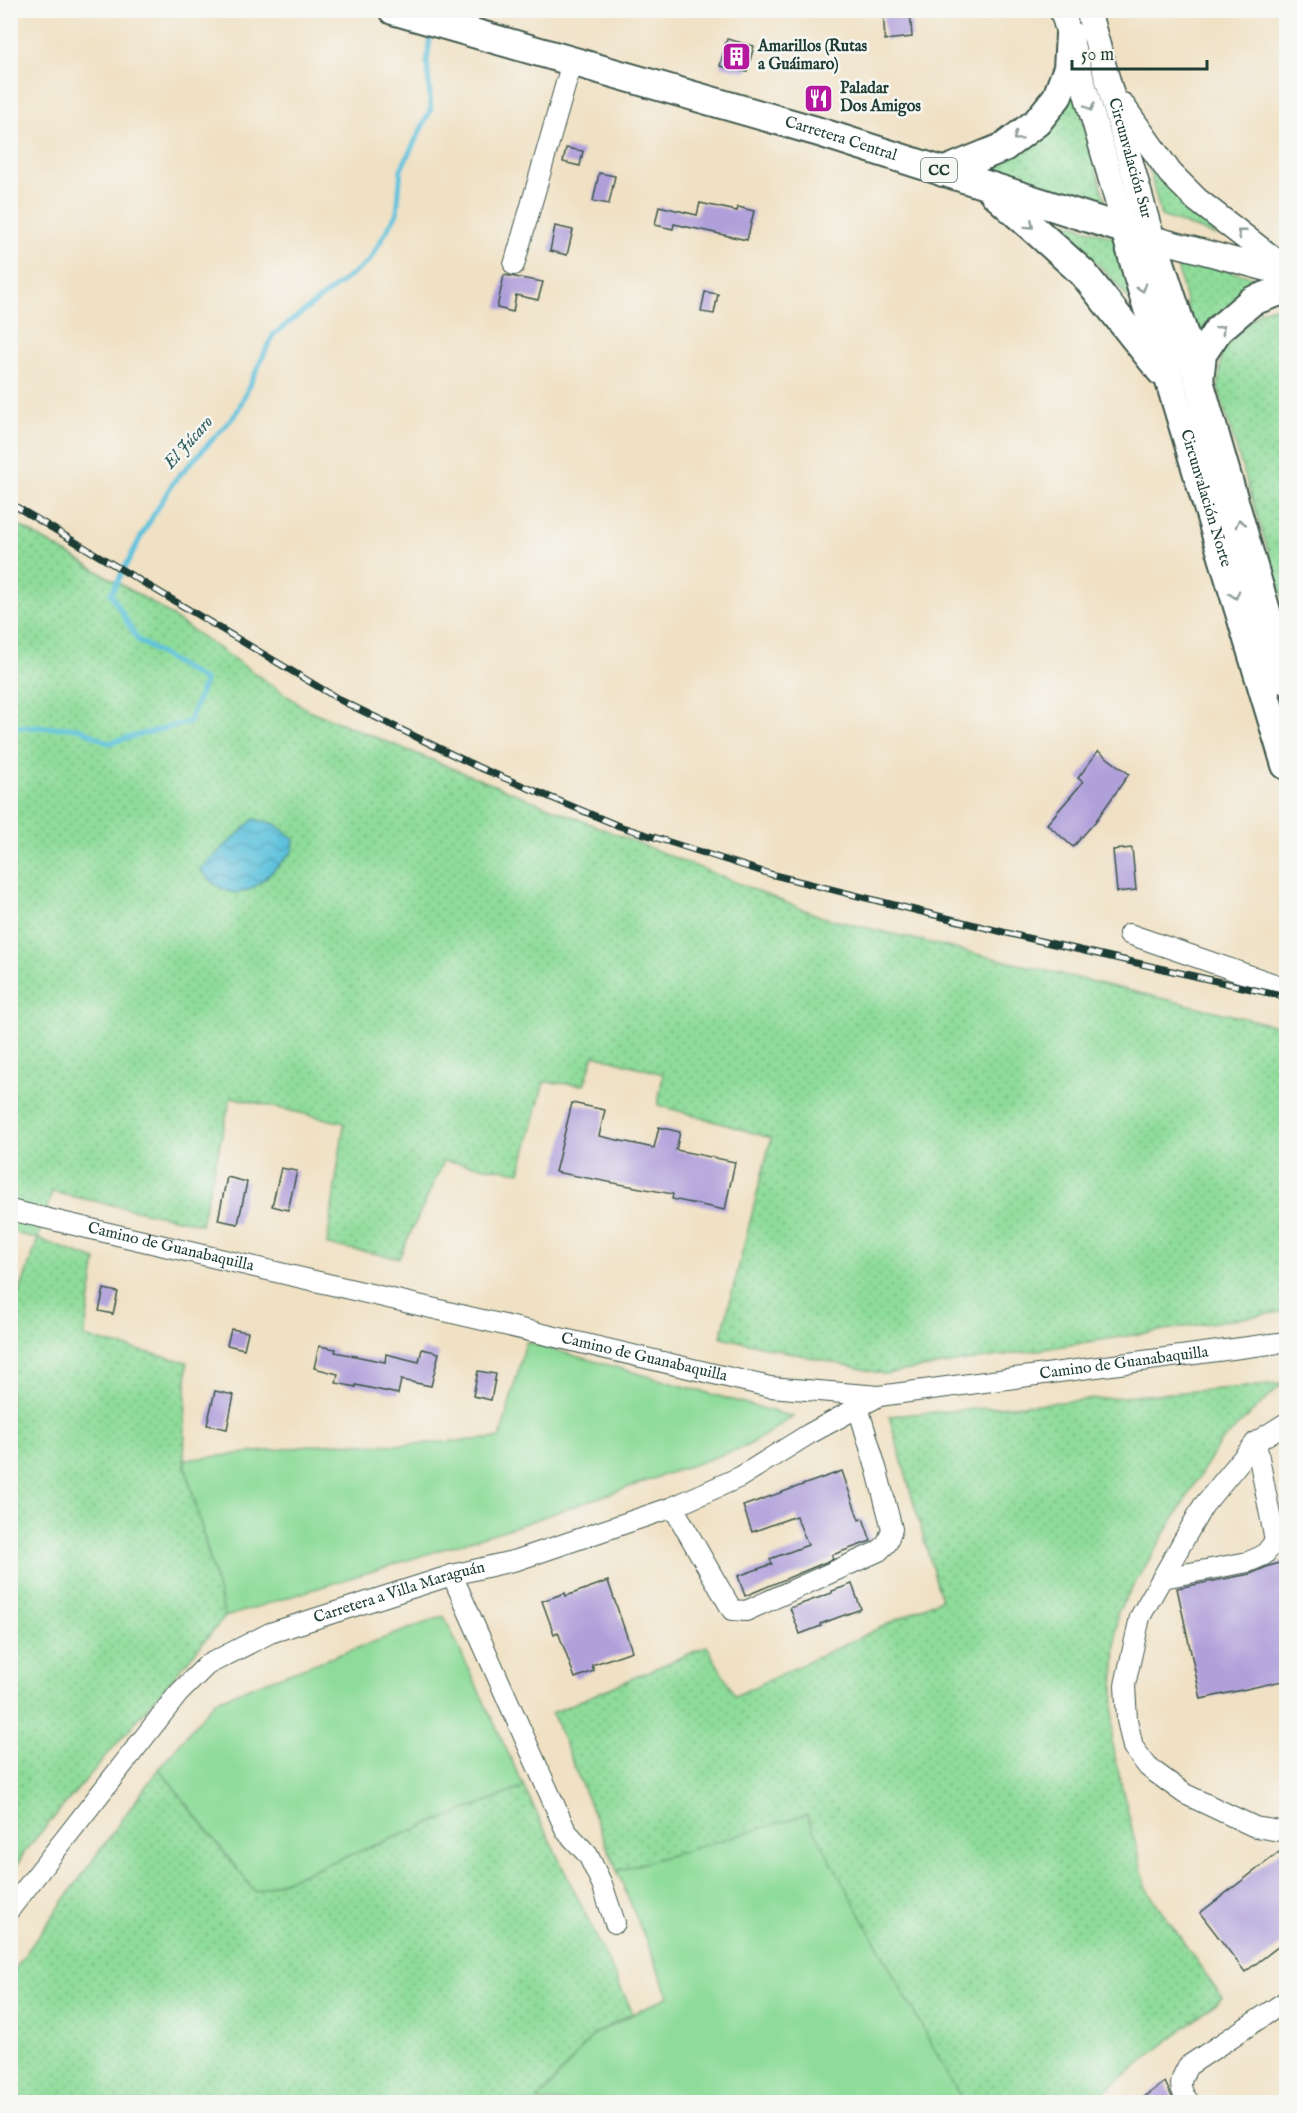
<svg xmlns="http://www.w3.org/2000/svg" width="1297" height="2113" font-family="'IM FELL English',serif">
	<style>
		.grass { fill: url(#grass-dots); stroke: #568c67; stroke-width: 1.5 }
		.garden { fill: #8edc9a; stroke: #568c67; stroke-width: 1.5 }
		.water { fill: url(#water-waves); stroke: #3f8088; stroke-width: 1.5 }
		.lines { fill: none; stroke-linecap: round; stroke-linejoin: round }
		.stream { stroke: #5fc2dd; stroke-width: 5 }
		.building { fill: #b0a0da }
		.minor-casing { stroke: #3e564a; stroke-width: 22 }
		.major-casing { stroke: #3e564a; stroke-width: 27 }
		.highway-casing { stroke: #3e564a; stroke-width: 32 }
		.minor { stroke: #fff; stroke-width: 20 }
		.major { stroke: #fff; stroke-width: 24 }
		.highway { stroke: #fff; stroke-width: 28 }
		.rail-casing { stroke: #1f3d34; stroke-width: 7 }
		.rail { stroke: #f6f6f2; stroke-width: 4.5; stroke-dasharray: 14; stroke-linecap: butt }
		.oneway { stroke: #8f9e9a }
		.labels { text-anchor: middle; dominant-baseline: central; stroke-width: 5; stroke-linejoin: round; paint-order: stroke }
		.shield { fill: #f6f6f2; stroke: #60746d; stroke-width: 1.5 }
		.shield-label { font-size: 15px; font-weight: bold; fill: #1f3d34 }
		.poi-label { font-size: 16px; font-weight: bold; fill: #1f3d34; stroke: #f6f6f2; text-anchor: start }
		.street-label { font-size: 16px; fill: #1f3d34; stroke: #f6f6f2 }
		.water-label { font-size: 18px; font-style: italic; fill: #2f5e5e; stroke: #f6f6f2 }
	</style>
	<defs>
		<pattern id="grass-dots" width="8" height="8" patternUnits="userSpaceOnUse" patternTransform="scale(1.5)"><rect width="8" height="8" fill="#8edc9a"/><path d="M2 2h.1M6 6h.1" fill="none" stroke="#73b47e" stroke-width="1.8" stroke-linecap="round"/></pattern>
		<pattern id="water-waves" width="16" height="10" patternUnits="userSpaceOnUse" patternTransform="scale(1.5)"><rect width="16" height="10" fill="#5fc2dd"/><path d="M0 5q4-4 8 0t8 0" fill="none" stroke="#4e9fb4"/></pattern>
	</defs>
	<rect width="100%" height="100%" fill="#f6f6f2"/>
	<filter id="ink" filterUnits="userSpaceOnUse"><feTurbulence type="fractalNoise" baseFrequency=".0167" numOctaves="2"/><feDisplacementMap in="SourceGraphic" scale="12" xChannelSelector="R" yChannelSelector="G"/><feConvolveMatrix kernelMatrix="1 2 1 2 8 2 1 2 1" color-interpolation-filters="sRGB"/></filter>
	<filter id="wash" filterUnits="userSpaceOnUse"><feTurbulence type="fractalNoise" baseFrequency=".008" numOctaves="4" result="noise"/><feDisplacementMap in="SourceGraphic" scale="24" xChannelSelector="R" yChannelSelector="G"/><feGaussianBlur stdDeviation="1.35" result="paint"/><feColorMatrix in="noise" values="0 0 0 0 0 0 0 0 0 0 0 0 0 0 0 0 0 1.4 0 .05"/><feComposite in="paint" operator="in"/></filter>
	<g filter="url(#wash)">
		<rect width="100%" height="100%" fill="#f0e1c4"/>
		<!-- grass -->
		<g class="grass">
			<path d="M1075,89l31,115 -116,-35 42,-29z"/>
			<path d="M1144,149l35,46 38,41 -56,-20z"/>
			<path d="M1040,214l76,24 24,74 -35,-41z"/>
			<path d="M1175,258l99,24 -78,58z"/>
			<path d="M1286,304v305l-68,-220 4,-40 38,-38z"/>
			<path d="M11,521l140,81 157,108 514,207 464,111v283l-402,63 -163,-37 50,-199 -113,-33 5,-31 -69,-19 -10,30 -40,-3 -24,90 -76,-11 -45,97 -72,-13 17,-122 -113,-26 -30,127 -149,-32 -14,47 58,21 -12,77 103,25 -3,98 41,157 -200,234 -14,25 -1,-556 28,-81 -28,-7z"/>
			<path d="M1282,1384l-63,60 -102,169 -5,132 34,143 76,110 -131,104h-128l-157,-286 -189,55 -65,-158 155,-67 28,50 206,-97 -52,-183z"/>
			<path d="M159,1768l96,124 269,-105 109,226 -39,21 -57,68h-526v-128z"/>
		</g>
		<!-- garden -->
		<g class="garden">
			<path d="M526,1342l267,75 -46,29 -230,80 -292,91 -41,-157 154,-17 64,2 98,-7z"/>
			<path d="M444,1616l80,171 -269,105 -96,-124 57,-68z"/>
			<path d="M806,1815l157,287h-426l57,-68 75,-38 -52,-125z"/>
		</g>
		<!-- water -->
		<path class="water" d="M254,819l21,5 19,15 -1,12c-34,32 -53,66 -93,18z"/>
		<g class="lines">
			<!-- stream -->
			<path class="stream" d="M10,730l7,-3 62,1 29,15 81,-21 16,-41 -67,-41 -27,-46 33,-63 30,-50 62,-67 37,-79 96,-74 28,-48 4,-44 30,-60 -4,-48 4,-31"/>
		</g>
		<g id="blocks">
			<!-- building -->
			<g class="building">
				<path d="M883,10h27l2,27 -27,3z"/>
				<path d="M727,39l27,7 -7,26 -27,-6z"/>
				<path d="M566,148l17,3 -3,15 -17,-4z"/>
				<path d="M599,173l16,3 -6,28 -16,-3z"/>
				<path d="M700,203l37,8 1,-4 16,4 -7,29 -73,-16 -1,5 -18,-4 4,-19 38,9z"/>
				<path d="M555,226l18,4 -6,25 -17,-4z"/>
				<path d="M504,275l39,7 -5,18 -22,-5 -3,17 -16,-4z"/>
				<path d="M705,292l13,2 -4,20 -13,-2z"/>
				<path d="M1098,751l31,23 -34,48 -22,25 -26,-23 36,-42 -5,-4z"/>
				<path d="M1132,848l4,42 -19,2 -4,-42z"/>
				<path d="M572,1103l33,7 -6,26 55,12 5,-21 21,5 -4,18 59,12 -10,48 -53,-11 1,-5 -118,-22z"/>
				<path d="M281,1168l16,3 -9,39 -16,-4z"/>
				<path d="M227,1177l20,5 -9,42 -20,-4z"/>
				<path d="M104,1289l14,3 -5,22 -14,-3z"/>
				<path d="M231,1329l17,3 -4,17 -17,-4z"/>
				<path d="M319,1346l17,3 -1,3 50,10 1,-8 33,8 3,-13 17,4 -8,33 -30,-6 -3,14 -42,-9v2l-20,-4 2,-9 -24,-6z"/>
				<path d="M478,1371l18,3 -5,26 -18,-4z"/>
				<path d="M215,1391l19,4 -7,34 -20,-4z"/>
				<path d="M842,1471l17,49 4,-2 8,23 -39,14 1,4 -88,37 -7,-20 34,-12 -2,-5 38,-14 -12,-29 -44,16 -9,-26z"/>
				<path d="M1283,1562l4,15v103l-86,19 -24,-111 73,-14 19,-8z"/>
				<path d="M608,1581l24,70 -40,14 2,6 -19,7 -17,-46 -4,2 -12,-33 23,-8 1,3z"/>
				<path d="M852,1584l9,25 -41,15 1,2 -21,8 -10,-26 42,-15v-2z"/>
				<path d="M1287,1846v94l-42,32 -45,-59z"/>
				<path d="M1165,2082l10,21h-39z"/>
			</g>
		</g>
	</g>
	<g filter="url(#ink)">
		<use href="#blocks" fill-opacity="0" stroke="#3e564a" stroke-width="1.5"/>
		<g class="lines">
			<defs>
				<g id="minor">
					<path d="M514,265l58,-203"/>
					<path d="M1129,934l154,53 3,-1"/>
					<path id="s1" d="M10,1210l760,177 109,9 407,-54"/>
					<path d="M1286,1423l-30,19 -53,64 -63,111 -15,68 2,35 6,27 15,20 37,27 70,33 31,5"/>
					<path d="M673,1507l59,103 14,1 133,-60 8,-8 5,-14 -15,-58 -19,-64"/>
					<path d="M452,1575l114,256 22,24 14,29 13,39"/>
					<path d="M1163,1578l85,-16 16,-7 11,-14 -19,-99"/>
					<path id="s2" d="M10,1909l168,-215 29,-29 63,-32 182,-58 65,-15 156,-53 67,-30 69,-43 70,-38"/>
					<path d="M1189,2102c-11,-14 -10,-21 -1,-36l98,-65"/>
				</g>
				<g id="major">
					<path d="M1062,10l64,222"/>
					<path id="s3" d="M1088,10l64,228 134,36"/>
					<path d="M1122,105l48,68 27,27 89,69"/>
				</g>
				<g id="highway">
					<path id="s4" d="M393,10l423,121 336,107 47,143 87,299"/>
					<path d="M943,172l61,-25 33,-25 20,-25 11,-29 2,-33"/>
					<path d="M994,193l89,80 78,98"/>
					<path id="s5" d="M1126,232l13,47 147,486"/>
					<path d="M1199,381l3,-27 16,-24 34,-29 34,-12"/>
				</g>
			</defs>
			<!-- minor casing -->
			<use href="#minor" class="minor-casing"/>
			<!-- major casing -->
			<use href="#major" class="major-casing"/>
			<!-- highway casing -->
			<use href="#highway" class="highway-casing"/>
			<!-- minor -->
			<use href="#minor" class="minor"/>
			<!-- major -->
			<use href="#major" class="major"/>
			<!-- highway -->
			<use href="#highway" class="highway"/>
			<defs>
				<path id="rail" d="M10,503l332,198 136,66 141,59 151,48 253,63 263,60"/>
			</defs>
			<!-- rail casing -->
			<use href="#rail" class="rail-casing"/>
			<!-- rail -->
			<use href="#rail" class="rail"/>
		</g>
		<!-- one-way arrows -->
		<defs><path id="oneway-chevron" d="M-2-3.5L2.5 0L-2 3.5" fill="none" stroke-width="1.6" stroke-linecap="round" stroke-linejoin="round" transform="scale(1.5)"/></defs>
		<g class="oneway">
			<use href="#oneway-chevron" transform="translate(1090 107) rotate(74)"/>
			<use href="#oneway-chevron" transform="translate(1017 137) rotate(143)"/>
			<use href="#oneway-chevron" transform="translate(1030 225) rotate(42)"/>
			<use href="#oneway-chevron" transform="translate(1241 233) rotate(-142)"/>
			<use href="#oneway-chevron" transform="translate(1142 288) rotate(73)"/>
			<use href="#oneway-chevron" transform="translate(1221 329) rotate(-47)"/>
			<use href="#oneway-chevron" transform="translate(1240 523) rotate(-106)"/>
			<use href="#oneway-chevron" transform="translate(1235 595) rotate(73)"/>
		</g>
	</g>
	<!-- icons -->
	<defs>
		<symbol id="building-square" viewBox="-11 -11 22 22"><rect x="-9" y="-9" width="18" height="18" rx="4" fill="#b5179e" stroke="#f6f6f2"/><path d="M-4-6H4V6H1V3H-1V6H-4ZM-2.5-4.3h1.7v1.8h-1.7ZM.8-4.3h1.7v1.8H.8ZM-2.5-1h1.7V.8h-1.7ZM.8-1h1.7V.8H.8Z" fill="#fff"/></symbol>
		<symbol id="restaurant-square" viewBox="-11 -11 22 22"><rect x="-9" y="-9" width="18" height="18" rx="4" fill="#b5179e" stroke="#f6f6f2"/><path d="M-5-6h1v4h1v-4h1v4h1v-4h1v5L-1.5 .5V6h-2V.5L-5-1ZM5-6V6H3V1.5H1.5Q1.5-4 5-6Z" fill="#fff"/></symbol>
	</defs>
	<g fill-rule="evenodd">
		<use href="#building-square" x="720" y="40" width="33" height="33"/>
		<use href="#restaurant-square" x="802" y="82" width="33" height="33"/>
	</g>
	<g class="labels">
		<!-- shield labels -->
		<rect class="shield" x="921" y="158" width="36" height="24" rx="4.5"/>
		<g class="shield-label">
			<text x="939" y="170">CC</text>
		</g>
		<!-- poi labels -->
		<g class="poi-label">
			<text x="758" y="47">Amarillos (Rutas<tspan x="758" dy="18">a Guáimaro)</tspan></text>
			<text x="840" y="89">Paladar<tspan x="840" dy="18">Dos Amigos</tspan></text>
		</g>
		<!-- street labels -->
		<g class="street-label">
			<text stroke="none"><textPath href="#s4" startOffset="466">Carretera Central</textPath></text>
			<text stroke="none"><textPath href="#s3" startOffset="154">Circunvalación Sur</textPath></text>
			<text stroke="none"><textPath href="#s5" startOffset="278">Circunvalación Norte</textPath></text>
			<text stroke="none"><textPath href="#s1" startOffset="165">Camino de Guanabaquilla</textPath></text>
			<text stroke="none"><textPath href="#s1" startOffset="651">Camino de Guanabaquilla</textPath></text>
			<text stroke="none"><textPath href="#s1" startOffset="1137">Camino de Guanabaquilla</textPath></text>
			<text stroke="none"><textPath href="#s2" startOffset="520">Carretera a Villa Maraguán</textPath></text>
		</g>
		<!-- water labels -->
		<g class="water-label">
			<text transform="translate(189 443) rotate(-48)">El Júcaro</text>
		</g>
	</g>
	<!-- margin -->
	<rect width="1297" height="2113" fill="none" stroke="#f6f6f2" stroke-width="36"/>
	<!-- scale -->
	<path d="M1072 60v9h135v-9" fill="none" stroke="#1f3d34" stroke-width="3"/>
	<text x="1081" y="60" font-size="18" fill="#1f3d34" stroke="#f6f6f2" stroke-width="4.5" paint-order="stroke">50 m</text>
</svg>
